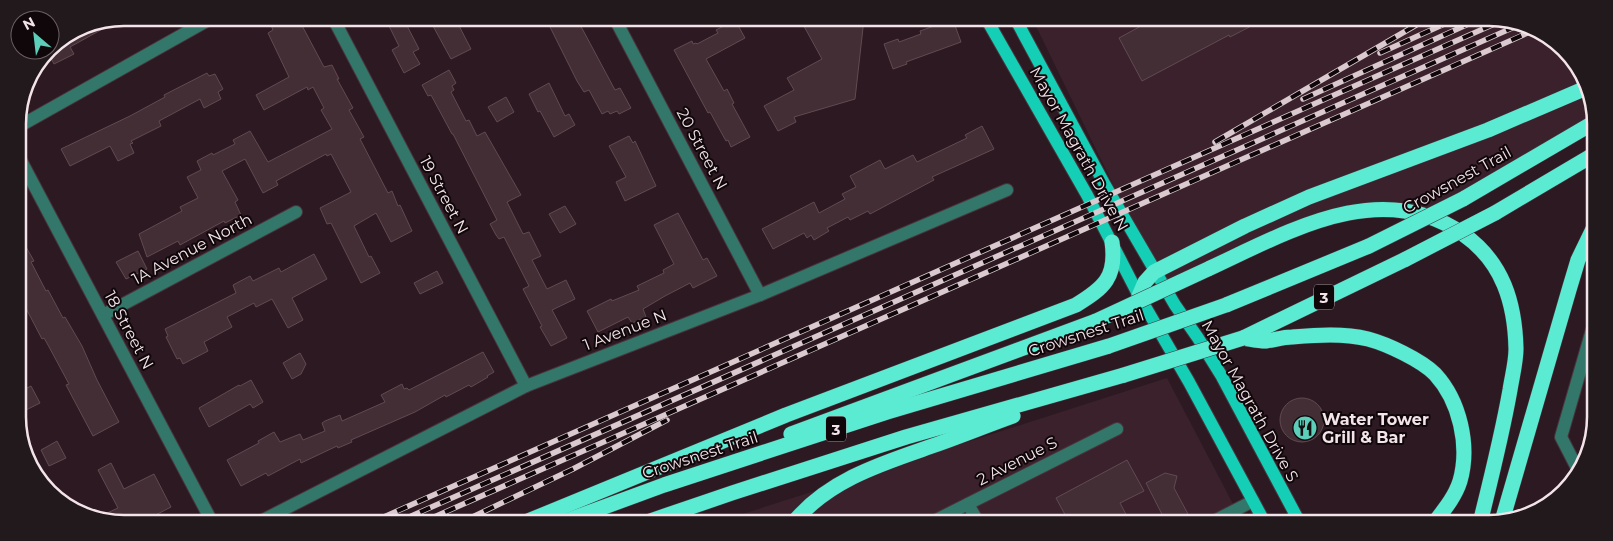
<svg xmlns="http://www.w3.org/2000/svg" width="1613" height="541" font-family="Montserrat,sans-serif">
	<style>
		.built { fill: #3b212b }
		.building { fill: #442e36; stroke: #614a52 }
		.lines { fill: none; stroke-linecap: round; stroke-linejoin: round }
		.minor-casing { stroke: #49353d; stroke-width: 14 }
		.major-casing { stroke: #49353d; stroke-width: 14 }
		.highway-casing { stroke: #49353d; stroke-width: 16 }
		.minor { stroke: #32776a; stroke-width: 12 }
		.major { stroke: #14ceb5; stroke-width: 12 }
		.highway { stroke: #5bebd3; stroke-width: 15 }
		.rail-casing { stroke: #dacacf; stroke-width: 5.5 }
		.rail { stroke: #10070a; stroke-width: 4; stroke-dasharray: 11; stroke-linecap: butt }
		.highway-bridge-casing { stroke: #49353d; stroke-width: 16; stroke-linecap: butt }
		.highway-bridge { stroke: #5bebd3; stroke-width: 15 }
		.labels { text-anchor: middle; dominant-baseline: central; stroke-width: 4; stroke-linejoin: round; paint-order: stroke }
		.shield { fill: #10070a; stroke: #afa2a6; stroke-width: 1 }
		.shield-label { font-size: 15px; font-weight: bold; fill: #f3e4e9 }
		.street-label { font-size: 16px; fill: #f3e4e9; stroke: #10070a }
		.poi-label { font-size: 16px; font-weight: bold; fill: #f3e4e9; stroke: #10070a; text-anchor: start }
		.rim { fill: none; stroke: #f3e4e9; stroke-width: 2.5 }
	</style>
	<rect width="100%" height="100%" fill="#2d1921"/>
	<!-- built -->
	<g class="built">
		<path d="M1033,20l484,1 52,33 25,49 -1,16 -171,100 -76,-6 -182,76z"/>
		<path d="M1167,378l76,145 -522,-2z"/>
	</g>
	<!-- building -->
	<g class="building">
		<path d="M284,18h14l26,49 8,-2 7,14h-2l16,29 -4,2 15,27 -4,2 28,54 4,-2 6,15 2,-1 12,26 -21,11 -15,-29 -22,13 15,31 2,-1 9,17 -19,10 -30,-60 -4,1 -7,-16 31,-16 -20,-38 -4,2 -1,-2 -50,27 2,4 -15,8 -18,-34 -23,12 16,29 -3,2 6,13 -16,8 -1,-2 -44,24 -2,-4 -31,16 -8,-23 43,-23 -2,-4 18,-9 -11,-21 14,-7 -4,-9 15,-8 1,2 22,-11 -2,-4 17,-9 18,31 64,-33 -11,-19 3,-2 -11,-21 -5,3 -1,-3 -43,23 -8,-15 33,-18 -21,-44 5,-3 -2,-5z"/>
		<path d="M385,18h18l16,31 -6,3 7,12 -16,9 -12,-23 7,-4z"/>
		<path d="M448,18h7l16,31 -20,10 -18,-33z"/>
		<path d="M114,19l1,3 -45,25 4,7 -20,10 -7,-13 3,-1v-2l33,-22z"/>
		<path d="M546,19h31l38,71 5,-2 11,20 -12,6 -2,-3 -7,3 -2,-3 -6,3 -13,-24 -5,2 -7,-11z"/>
		<path d="M800,19h64l-9,80 -61,18 2,5 -18,9 -14,-25 30,-16 -7,-12 35,-19z"/>
		<path d="M735,20l10,18 -39,21 18,32 3,-2 7,14 -2,1 18,33 -19,10 -3,-7 -2,1 -16,-29 -2,1 -34,-63 18,-9 1,3 3,-1 1,1 21,-11 -2,-3z"/>
		<path d="M951,20h2l8,22 -55,20 1,2 -14,5 -9,-25 14,-5 1,3 22,-8 -1,-3z"/>
		<path d="M1152,20h77l32,1 -31,16 -1,-2 -87,46 -23,-43z"/>
		<path d="M449,70l7,13 -4,3 2,4 -3,2 15,29 3,-1 8,16 8,-4 36,63 -14,7 16,32 6,-2 12,24 -9,4 15,29 19,-9 9,19 -23,11 15,28 -16,8 -11,-19 2,-1 -19,-37 6,-3 -25,-49 -5,2 -3,-4 -6,-11 7,-4 -44,-86h-1l-21,-39 -3,1 -6,-11z"/>
		<path d="M207,73l2,3 6,-2 8,15 -5,3 3,7 -17,9 -4,-9 -41,22 2,5 -30,15 2,2 -3,1 4,9 -16,8 -8,-15 -40,20 -9,-17 69,-33 35,-19 -1,-2z"/>
		<path d="M549,83l16,33 4,-2 6,11 -21,12 -14,-26 -2,1 -9,-18z"/>
		<path d="M506,97l8,15 -17,10 -9,-15z"/>
		<path d="M982,126l12,23 -62,28 2,3 -64,34 -2,-3 -18,9 -2,-3 -21,11 2,3 -15,9 -3,-5 -4,3 -3,-5 -31,16 -11,-20 52,-27 5,11 26,-14 -3,-5 14,-7 -6,-11 30,-16 5,9 28,-14 4,7 50,-24 -2,-3z"/>
		<path d="M629,136l4,7 2,-2 21,45 -31,15 -9,-19 10,-5 -17,-31z"/>
		<path d="M565,206l11,18 -16,9 -11,-19z"/>
		<path d="M678,213l25,47 4,-2 10,18 -24,12 -3,-5 -25,13 -22,13 3,8 -14,6 -4,-6 -30,15 -11,-21 24,-12 1,2 27,-11 -2,-4 27,-13 -1,-3 11,-6 -20,-39z"/>
		<path d="M18,233l16,28 -3,1 15,29 2,-1 15,28 2,-1 17,29 15,34 22,42 -26,14 -27,-51 3,-1 -21,-39 -4,-7 -2,1 -23,-44z"/>
		<path d="M138,251l9,18 -21,10 -10,-17z"/>
		<path d="M314,254l13,25 -35,19 11,22 -15,8 -16,-29 -16,8 -2,-4 -27,14 5,10 -28,15 4,9 -25,13 -3,-6 -3,1 -11,-22 2,-1 -3,-7 71,-36 -3,-8 17,-9 3,5 26,-13 2,4z"/>
		<path d="M437,271l6,12 -23,11 -6,-11z"/>
		<path d="M483,352l11,20 -7,4 1,1 -17,10 -2,-2 -23,12 -1,-2 -30,17 -64,28 1,2 -14,6 -1,-2 -36,17 -1,-4 -32,17 -2,-3 -25,13 -14,-26 32,-17 -1,-2 16,-9 6,10 20,-8 3,6 22,-9 -3,-8 3,-2 15,-6 2,6 43,-19 -4,-7 21,-11 2,5 3,-1 2,2z"/>
		<path d="M300,353l6,11 -5,10 -9,5 -9,-16z"/>
		<path d="M251,380l12,22 -10,6 -3,-4 -41,23 -10,-19 40,-23 1,1z"/>
		<path d="M31,386l9,17 -16,8 -5,-8v-11z"/>
		<circle cx="1302" cy="420" r="22"/>
		<path d="M57,441l9,17 -17,8 -8,-16z"/>
		<path d="M1127,460l17,31 -24,12 10,19h-61l-13,-24z"/>
		<path d="M111,463l13,26 30,-15 17,33 -25,13 -52,-1 24,-11 -20,-38z"/>
		<path d="M1165,473l12,3 -3,12 14,26 -16,8h-6l-20,-39z"/>
	</g>
	<g class="lines">
		<defs>
			<g id="minor">
				<path d="M333,18l193,368"/>
				<path d="M615,19l145,276"/>
				<path d="M18,127l194,-109"/>
				<path d="M18,155l193,365"/>
				<path d="M103,315l193,-103"/>
				<path d="M1577,468l-16,-31 31,-107"/>
				<path d="M968,504l10,18"/>
				<path d="M263,520l263,-134 234,-91 247,-105"/>
				<path d="M932,522l185,-93"/>
				<path d="M1210,523l43,-22"/>
			</g>
			<g id="major">
				<path d="M987,20l100,175 52,101 50,86 76,141"/>
				<path d="M1016,20l89,165 70,120 23,33 23,37 79,148"/>
			</g>
			<g id="highway">
				<path d="M1463,199l130,-76"/>
				<path d="M1495,213l98,-58"/>
				<path d="M1208,269c80,-37 172,-92 255,-35 40,28 52,69 53,115 0,13 -4,28 -6,41 -8,45 -19,89 -30,133"/>
				<path d="M1139,296l6,-14 9,-10 91,-46 64,-29 179,-67 98,-42"/>
				<path d="M1226,305l143,-59"/>
				<path d="M1243,338c7,1 15,3 23,3 8,-1 17,-4 26,-4 25,-2 51,-4 76,2 19,5 53,21 67,35 25,27 35,72 25,107 -5,16 -16,29 -26,42"/>
				<path d="M1243,338l163,-79"/>
				<path d="M791,434l305,-113"/>
				<path d="M528,521l258,-106 290,-110c28,-17 41,-28 36,-63"/>
				<path d="M566,521l98,-36 223,-73 222,-66"/>
				<path d="M650,521l82,-28 174,-56 218,-62"/>
				<path d="M1502,521l67,-231 9,-30 15,-31"/>
				<path d="M794,522c36,-44 93,-60 144,-78 25,-9 50,-19 75,-28"/>
			</g>
		</defs>
		<!-- minor casing -->
		<use href="#minor" class="minor-casing"/>
		<!-- major casing -->
		<use href="#major" class="major-casing"/>
		<!-- highway casing -->
		<use href="#highway" class="highway-casing"/>
		<!-- minor -->
		<use href="#minor" class="minor"/>
		<!-- major -->
		<use href="#major" class="major"/>
		<!-- highway -->
		<use href="#highway" class="highway"/>
		<defs>
			<g id="rail">
				<path d="M1380,53l71,-32"/>
				<path d="M1303,99l172,-78"/>
				<path d="M1215,142l208,-121"/>
				<path d="M377,520l1124,-499"/>
				<path d="M400,521l1121,-497"/>
				<path d="M425,521l1107,-490"/>
				<path d="M464,521l109,-52 94,-49"/>
			</g>
		</defs>
		<!-- rail casing -->
		<use href="#rail" class="rail-casing"/>
		<!-- rail -->
		<use href="#rail" class="rail"/>
		<defs>
			<g id="highway-bridge">
				<path d="M1369,246l94,-47"/>
				<path d="M1406,259l89,-46"/>
				<path d="M1096,321l112,-52"/>
				<path d="M1109,346l117,-41"/>
				<path d="M1124,375l119,-37"/>
			</g>
		</defs>
		<!-- highway-bridge casing -->
		<use href="#highway-bridge" class="highway-bridge-casing"/>
		<!-- highway-bridge -->
		<use href="#highway-bridge" class="highway-bridge"/>
	</g>
	<!-- icons -->
	<defs>
		<symbol id="restaurant-disc" viewBox="-11 -11 22 22"><circle r="9.5" fill="#5cceba" stroke="#10070a"/><path d="M-5-6h1v4h1v-4h1v4h1v-4h1v5L-1.5 .5V6h-2V.5L-5-1ZM5-6V6H3V1.5H1.5Q1.5-4 5-6Z" fill="#111"/></symbol>
	</defs>
	<g fill-rule="evenodd">
		<use href="#restaurant-disc" x="1291" y="414" width="28" height="28"/>
	</g>
	<g class="labels">
		<!-- shield labels -->
		<g class="shield">
			<rect x="1314" y="284.5" width="20" height="25" rx="4"/>
			<rect x="826" y="416.5" width="20" height="25" rx="4"/>
		</g>
		<g class="shield-label">
			<text x="1324" y="297">3</text>
			<text x="836" y="429">3</text>
		</g>
		<!-- street labels -->
		<g class="street-label">
			<text transform="translate(702 149) rotate(62)">20 Street N</text>
			<text transform="translate(1079 149) rotate(61)">Mayor Magrath Drive N</text>
			<text transform="translate(1457 180) rotate(-29)">Crowsnest Trail</text>
			<text transform="translate(444 195) rotate(62)">19 Street N</text>
			<text transform="translate(192 249) rotate(-28)">1A Avenue North</text>
			<text transform="translate(129 330) rotate(62)">18 Street N</text>
			<text transform="translate(625 330) rotate(-21)">1 Avenue N</text>
			<text transform="translate(1086 333) rotate(-18)">Crowsnest Trail</text>
			<text transform="translate(1250 401) rotate(61)">Mayor Magrath Drive S</text>
			<text transform="translate(700 455) rotate(-18)">Crowsnest Trail</text>
			<text transform="translate(1017 461) rotate(-27)">2 Avenue S</text>
		</g>
		<!-- poi labels -->
		<g class="poi-label">
			<text x="1322" y="419">Water Tower<tspan x="1322" dy="18">Grill &amp; Bar</tspan></text>
		</g>
	</g>
	<!-- crop -->
	<path d="M0 0H1613V541H0ZM124 26H1489A98 98 0 0 1 1587 124V417A98 98 0 0 1 1489 515H124A98 98 0 0 1 26 417V124A98 98 0 0 1 124 26Z" fill="#22191c" fill-rule="evenodd"/>
	<path class="rim" d="M124 26H1489A98 98 0 0 1 1587 124V417A98 98 0 0 1 1489 515H124A98 98 0 0 1 26 417V124A98 98 0 0 1 124 26Z"/>
	<!-- north arrow -->
	<g transform="translate(35 35) rotate(332)"><circle r="24" fill="#10070a" stroke="#6b5f63"/>
	<path d="M0-4L9 19L0 12L-9 19Z" fill="#5cceba"/>
	<text y="-8" font-size="14" font-weight="bold" text-anchor="middle" fill="#f3e4e9">N</text>
	</g>
</svg>
